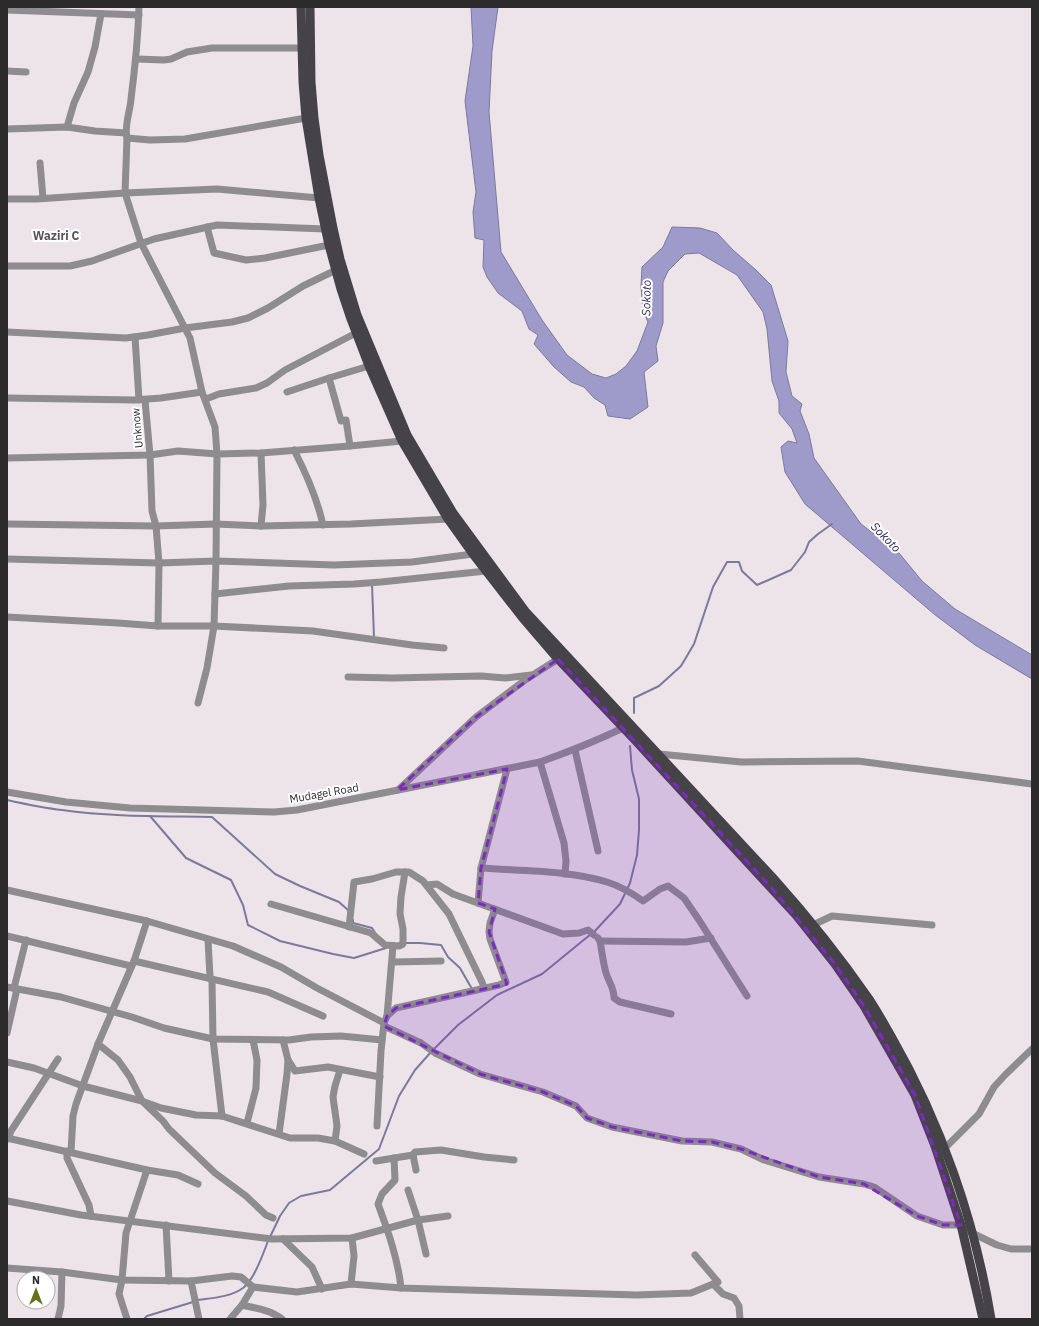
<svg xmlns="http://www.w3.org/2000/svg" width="1039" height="1326" font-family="'IBM Plex Sans',sans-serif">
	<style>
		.water { fill: #9e9bcb; stroke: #7c799b }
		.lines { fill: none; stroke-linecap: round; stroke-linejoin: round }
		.stream { stroke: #7c799b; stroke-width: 2 }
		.minor { stroke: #8e8c8f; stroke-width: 7 }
		.major { stroke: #464348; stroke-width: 9 }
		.marked { fill: #7b2cbf; fill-opacity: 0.2; stroke: #7b2cbf; stroke-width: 3; stroke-dasharray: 8 5; stroke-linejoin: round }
		.labels { text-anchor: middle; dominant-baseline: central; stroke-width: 4; stroke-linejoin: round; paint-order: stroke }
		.street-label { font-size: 11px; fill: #2d2a2c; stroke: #fff }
		.neighbourhood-label { font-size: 12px; font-weight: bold; fill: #5a5357; stroke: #fff }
		.water-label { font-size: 12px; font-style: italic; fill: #312661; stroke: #fff }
	</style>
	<rect width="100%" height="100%" fill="#ece4e9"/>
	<!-- water -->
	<path class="water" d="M471,7h27l-6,44 -3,61 12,140 41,68 25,35 25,19 14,4 10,-4 10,-8 11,-15 11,-29 -5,-11 -2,-25 1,-19 21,-20 9,-20 28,1 17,5 16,17 23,20 15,15 17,56 -2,31 6,24 10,8 -2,7 9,23 5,24 47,66 38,29 23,28 33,28 77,46v24l-57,-34 -41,-31 -129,-110 -20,-32 -4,-25 7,-6 9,2 -5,-14 -13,-16v-12l-7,-20 -5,-52 -4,-17 -26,-37 -38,-22 -14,1 -17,17 -5,11v41l-7,23 2,15 -14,11 4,35 -18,12 -22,-3 -3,-11 -11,-7 -10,-11 -13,-5 -17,-15 -20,-23 4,-9 -9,-6 -7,-18 -24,-18 -11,-16 -4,-10 1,-27 -9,-2 -2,-26 3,-20 -11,-91 8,-55z"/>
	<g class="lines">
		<!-- stream -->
		<g class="stream">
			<path d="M372,584l2,54"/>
			<path d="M634,713v-15l25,-12 22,-20 13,-22 19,-57 14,-25h12l3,9 15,14 34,-15 14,-18 4,-10 9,-8 14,-10"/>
			<path d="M7,800c18,4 36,8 55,10 49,7 100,6 150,7l63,57 25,12 39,16 10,9"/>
			<path d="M150,816l36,42 45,22 12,25 5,20 32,16 53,13 21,4 32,-10"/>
			<path d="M353,920v3l19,5 4,6"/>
			<path d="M594,932l26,-28 10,-21 7,-28 2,-25v-31l-7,-29 -2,-24"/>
			<path d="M404,943h16l21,2 7,12 12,11 12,21"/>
			<path d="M434,1049l24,-24 39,-30 45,-21 49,-40"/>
			<path d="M270,1237l10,-21 9,-13 12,-7 29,-6 49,-41 20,-53 16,-26 16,-18"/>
			<path d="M197,1300c15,-2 34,-3 46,-12 11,-8 20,-34 25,-47"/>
			<path d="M144,1319l3,-3 46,-14"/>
		</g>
		<!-- minor -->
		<g class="minor">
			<path d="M139,7c-1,31 -4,61 -8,92 -1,13 -7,27 -4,39l-2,55 16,50 49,95 12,54 13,35 2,27 -1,107 -2,65 -7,42 -9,35"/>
			<path d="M7,10l132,5"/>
			<path d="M136,59l28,1 7,-1 16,-7 25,-4h90"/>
			<path d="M7,71l19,1"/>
			<path d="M67,127l7,-24 14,-31 7,-25 6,-33"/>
			<path d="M7,129l60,-2 28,4 31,2"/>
			<path d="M127,138l23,2 35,-1 121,-21"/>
			<path d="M40,163l3,35"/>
			<path d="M7,199h30l88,-6 92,-4 102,9"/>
			<path d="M207,227l7,26 32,7 19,-2 64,-13"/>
			<path d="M7,266h63l22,-5 62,-22 63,-14 108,4"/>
			<path d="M7,332l119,6 22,-3 37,-7 47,-6 16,-4 20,-10 35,-22 33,-16"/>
			<path d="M135,337l4,63"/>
			<path d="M329,378l40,-12"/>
			<path d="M287,392l42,-14 12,43 5,-1 4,26"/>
			<path d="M7,398l128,2 26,-2 41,-6"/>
			<path d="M206,399l13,-5 37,-6 11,-5 18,-13 71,-37"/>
			<path d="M145,400l5,55 2,56 4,15 3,37 -1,63"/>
			<path d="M294,450c13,25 23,48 29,75"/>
			<path d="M261,453l2,52 -2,21"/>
			<path d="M7,458l143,-3 28,-4 39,3 44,-1 89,-7 52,-5"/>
			<path d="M7,524l149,2 60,-2 45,2 90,-2 97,-5"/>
			<path d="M7,559l152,4 57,-2 118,4 78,-3 61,-8"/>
			<path d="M215,594l74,-8 65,-2 27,-2 105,-11"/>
			<path d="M7,617l111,6 40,3h56l99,5 99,14 32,3"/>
			<path d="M348,677l45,1 88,-2 24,2 26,-3"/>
			<path d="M575,750l23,101"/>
			<path d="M659,754l82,8 117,-1 174,23"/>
			<path d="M540,762l24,81 2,18 -1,13"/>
			<path d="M398,790l78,-73 49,-37 33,-21"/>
			<path d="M7,792l59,10 64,6 144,4 23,-2 243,-48c28,-10 56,-21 83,-34v-4"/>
			<path d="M481,868c42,3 86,2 126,14 13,4 25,11 36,19l17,-12 8,-3 16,12 15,22 48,76"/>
			<path d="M427,885l10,-1 16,10 110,40 16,-1 9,-3 6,5"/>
			<path d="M7,890l140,31 86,25 48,21 36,21 67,35"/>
			<path d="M478,903l3,-35 26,-99"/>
			<path d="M271,904l100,29 14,12 14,1 4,-2v-15l-3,-15 1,-17 4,-25"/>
			<path d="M813,925l19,-9 100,9"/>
			<path d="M349,927l5,-45 18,-3 24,-7h13l14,9 26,33 33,68 2,6"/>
			<path d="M7,936l124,30"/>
			<path d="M598,938l2,3c2,11 3,21 6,32 3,10 8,14 8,25l6,4 51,12"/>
			<path d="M208,940l2,37 2,4 1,58 9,77"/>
			<path d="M600,941l86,1 25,-4"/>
			<path d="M134,961l134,31 55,24"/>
			<path d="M393,962l48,-1"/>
			<path d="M7,987l54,10 71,20 32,11 49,11 76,1 22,-3 30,-1 41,4"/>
			<path d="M14,988l12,-48"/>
			<path d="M387,1016l9,-8 103,-23 7,-3 -16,-43 -1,-7 1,-9 5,-14"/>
			<path d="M384,1026l37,17 14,10 45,21 63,18 33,14 11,12 25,9 70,14 30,1 29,7 23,11 55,17 45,7 10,3 43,29 26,9h18l11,8 25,12 14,4h21"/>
			<path d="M7,1033l10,-44"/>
			<path d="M98,1044l20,16 12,17 12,24 21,20 6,8 46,44 31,23 20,19 7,3"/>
			<path d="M288,1060l7,11 33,-4 52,10"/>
			<path d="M7,1062l27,6 49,18 59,15 19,7 35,7 26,1 68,22h28l17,3 29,13"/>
			<path d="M247,1123l9,-35 1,-28 -4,-20"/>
			<path d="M377,1126l4,-75 3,-28 3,-7 6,-70"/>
			<path d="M279,1134l8,-60 1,-14 -5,-20"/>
			<path d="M7,1138l140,32 31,5 20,9"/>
			<path d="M8,1139l3,-8 47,-72"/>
			<path d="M335,1141l2,-15 -4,-29 2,-11 5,-16"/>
			<path d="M944,1149l35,-35 15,-27 11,-12 27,-26"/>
			<path d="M67,1151v7l22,47 2,11"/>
			<path d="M71,1152l2,-36 3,-12 22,-60 36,-83 13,-40"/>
			<path d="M413,1155l3,15"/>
			<path d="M394,1158l1,22 -13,14 -4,10c10,27 20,55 23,84"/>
			<path d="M376,1161l37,-6 2,-3 26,-2 43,7 30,3"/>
			<path d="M408,1190l10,30 8,34"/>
			<path d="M7,1201l74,14 191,24 80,-1 66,-18 30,-4"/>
			<path d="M166,1225l3,56"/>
			<path d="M283,1239l29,28 10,22"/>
			<path d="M7,1268l55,4 60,8 69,1 41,-5 9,1 12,10"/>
			<path d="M191,1281l8,38"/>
			<path d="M351,1284l3,-28 -2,-18"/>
			<path d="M713,1284l10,10 11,4 5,8 1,13"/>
			<path d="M242,1305c13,3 29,5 40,14"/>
			<path d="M58,1319l3,-13 1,-34"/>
			<path d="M127,1319l-8,-25 3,-14 4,-47 21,-63"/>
			<path d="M230,1319l12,-14 11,-18 44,5 54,-8 50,4 236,7 54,-2 27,-11 -23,-27"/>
		</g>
		<!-- major -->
		<g class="major">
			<path d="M301,7l2,75 3,36 13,80 10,47 12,44 10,30 18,47 33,75 46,78 25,35 49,63 36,42 76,80 162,176 39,49 29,42 51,89 20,51 26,79 22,94"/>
			<path d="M310,7l1,75 3,36 5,37 14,73 7,31 17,56 50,120 46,78 72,98 249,268c34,38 66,78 95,120 8,12 15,25 22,37 50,87 84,185 100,283"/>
		</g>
	</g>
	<!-- marked area -->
	<path class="marked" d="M558,659l211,226 66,79 29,42 51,89 46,130h-18l-26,-9 -53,-32 -45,-7 -78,-28 -29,-7 -30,-1 -70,-14 -25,-9 -11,-12 -33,-14 -63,-18 -96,-48 3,-10 9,-8 111,-24 -18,-52 6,-23 -17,-6 3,-35 26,-99 -110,21 79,-73z"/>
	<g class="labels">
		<!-- street labels -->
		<g class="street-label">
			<text transform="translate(137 428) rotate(-95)">Unknow</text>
			<text transform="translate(324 793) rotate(-10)">Mudagel Road</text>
		</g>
		<!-- neighbourhood labels -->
		<g class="neighbourhood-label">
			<text x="56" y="235">Waziri C</text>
		</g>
		<!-- water labels -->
		<g class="water-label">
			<text transform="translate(646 298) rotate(-89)">Sokoto</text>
			<text transform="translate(886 537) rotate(45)">Sokoto</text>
		</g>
	</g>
	<!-- border -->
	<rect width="1039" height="1326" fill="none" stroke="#2d2a2c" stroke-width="16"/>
	<!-- north arrow -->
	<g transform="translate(36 1290)"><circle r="19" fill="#ffffff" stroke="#abaaab"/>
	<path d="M0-3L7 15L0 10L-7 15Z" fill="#66711a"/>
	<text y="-6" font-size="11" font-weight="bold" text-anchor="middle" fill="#2d2a2c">N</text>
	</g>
</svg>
